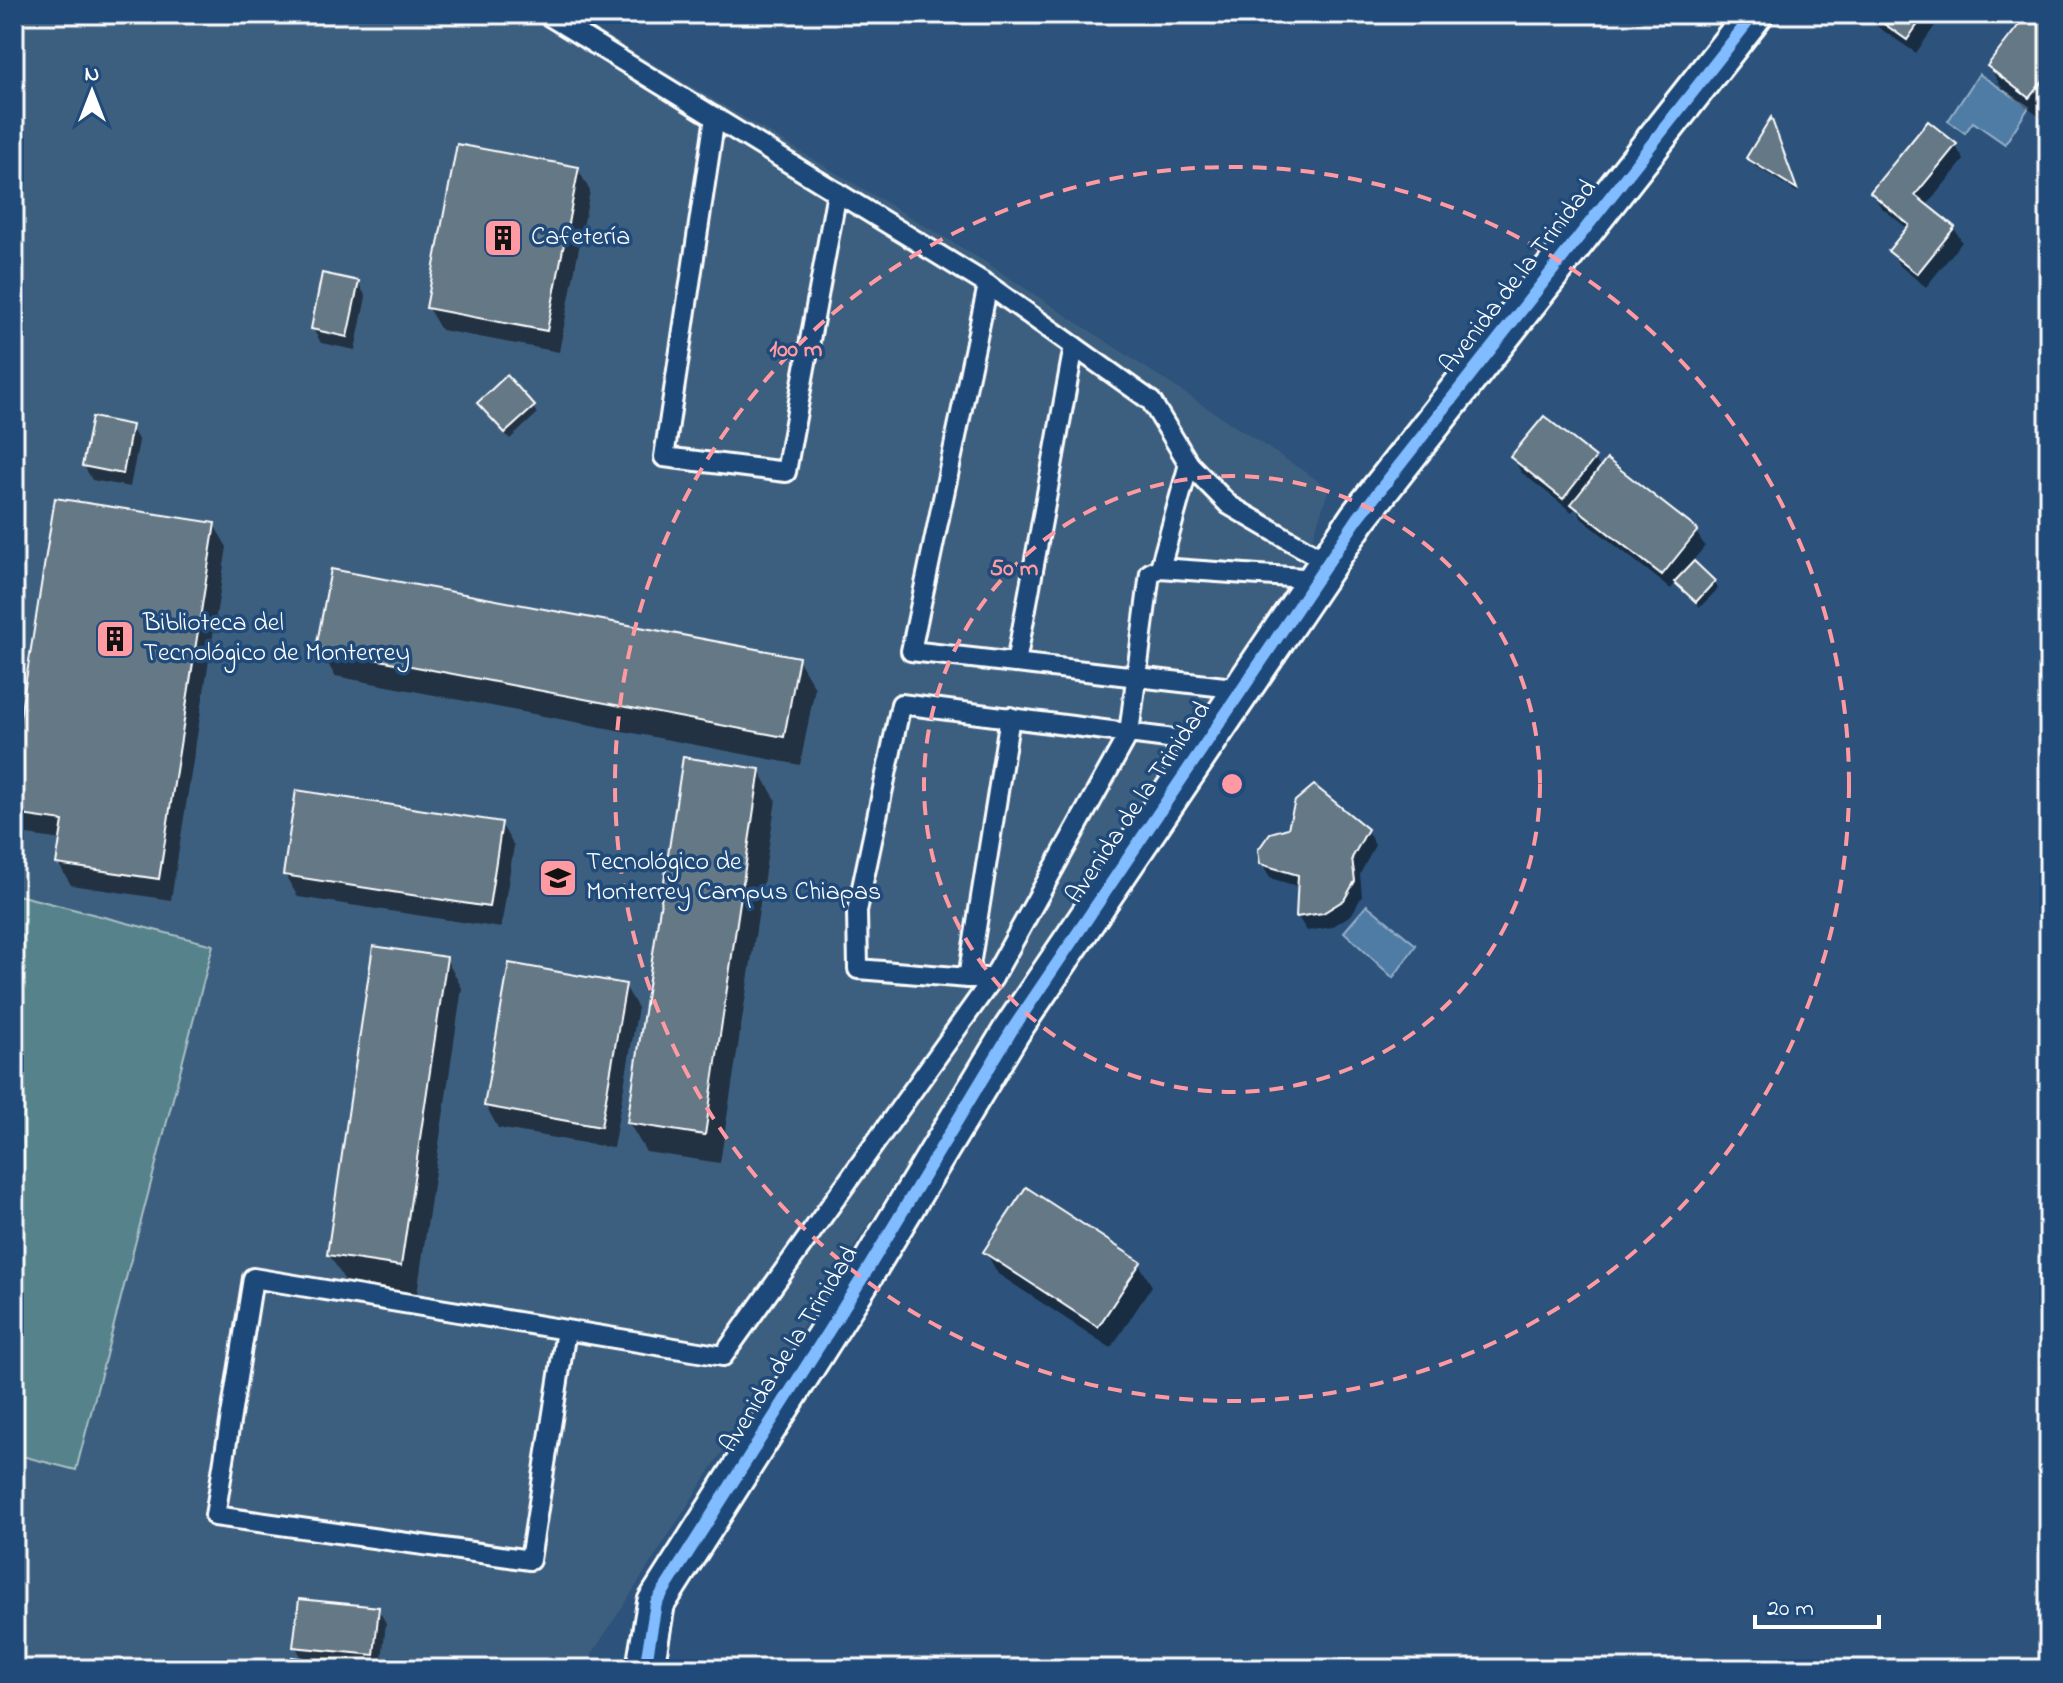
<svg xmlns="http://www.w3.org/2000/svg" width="2063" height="1683" font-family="'Indie Flower',sans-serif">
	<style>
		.built { fill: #3e5e7f }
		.green { fill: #55828b; stroke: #aac0c5; stroke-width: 2 }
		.water { fill: #507ba5; stroke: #96b0c9; stroke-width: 2 }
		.shadow { fill: #0007 }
		.building { fill: #657886; stroke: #fff; stroke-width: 2 }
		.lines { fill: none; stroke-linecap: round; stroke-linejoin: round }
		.lane-casing { stroke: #fff; stroke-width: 24 }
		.street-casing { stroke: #fff; stroke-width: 42 }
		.lane { stroke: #1f4a7a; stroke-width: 18 }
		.street { stroke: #1f4a7a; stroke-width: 36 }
		.cycleway-casing { stroke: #1f4a7a; stroke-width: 17 }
		.cycleway { stroke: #80bcff; stroke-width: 12 }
		.ring { fill: none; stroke: #ff9aa2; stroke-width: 4; stroke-dasharray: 14 10 }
		.labels { text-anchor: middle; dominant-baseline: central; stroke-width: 7; stroke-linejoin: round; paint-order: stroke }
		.poi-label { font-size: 26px; fill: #fff; stroke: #1f4a7a; text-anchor: start }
		.street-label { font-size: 26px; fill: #fff; stroke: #1f4a7a }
		.centre { fill: #ff9aa2; stroke: #1f4a7a; stroke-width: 4 }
		.ring-label { font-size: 24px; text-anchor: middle; font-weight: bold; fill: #ff9aa2; stroke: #1f4a7a; stroke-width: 7; stroke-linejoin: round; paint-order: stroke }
	</style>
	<rect width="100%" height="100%" fill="#2d537c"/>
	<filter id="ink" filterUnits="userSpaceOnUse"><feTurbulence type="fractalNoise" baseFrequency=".0125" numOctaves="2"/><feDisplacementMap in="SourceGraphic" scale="16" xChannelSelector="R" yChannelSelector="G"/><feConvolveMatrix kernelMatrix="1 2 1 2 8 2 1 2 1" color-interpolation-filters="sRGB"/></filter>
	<g filter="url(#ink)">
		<!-- built -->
		<path class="built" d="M14,14h556l412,246 347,228 -39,118 -374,544 -324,504 -5,15h-573z"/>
		<!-- green -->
		<path class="green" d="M14,894l199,51 -137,525 -62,-16z"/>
		<!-- water -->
		<g class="water">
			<path d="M1979,74l50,33 -24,37 -32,-22 -8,11 -17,-12z"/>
			<path d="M1367,905l49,40 -23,33 -49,-46z"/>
		</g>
		<!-- shadow -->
		<g class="shadow">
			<path d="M1869,14h71l1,3 -25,36 -41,-28z"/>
			<path d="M2013,14h36v97l-7,8 -40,-31 -13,-22 33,-41z"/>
			<path d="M1771,121l3,5 24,67 -46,-29 -4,-6z"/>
			<path d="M1955,145l9,15 -38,46 28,22 8,14 -36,45 -27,-22 -8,-14 17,-22 -27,-22 -9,-14z"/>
			<path d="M578,169l12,22 -31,161 -118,-22 -13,-22z"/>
			<path d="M358,282l8,15 -11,53 -34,-7 -8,-14z"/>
			<path d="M533,407l4,7 -27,25 -27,-29z"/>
			<path d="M1544,419l51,40 6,11 95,62 9,14 -13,16 22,20 4,7 -18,18 -20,-18 -4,-7 -5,7 -89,-70 -6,-11 -4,4 -51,-40 -8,-14z"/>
			<path d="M130,426l9,15 -9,46 -38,-7 -8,-14z"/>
			<path d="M214,525l13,22 -56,353 -100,-15 -13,-22 4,-23 -42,-6 -6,-10v-57z"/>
			<path d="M318,647l480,12 17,29 -15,77 -465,-89z"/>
			<path d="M759,770l17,30 -56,363 -74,-11 -17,-29z"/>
			<path d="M501,824l13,22 -13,82 -203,-31 -13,-22z"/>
			<path d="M1367,831l8,14 -15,29 2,22 -10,18 -20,13 -25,4 -9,-14 2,-30 -30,-9 -8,-15z"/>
			<path d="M446,959l16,29 -45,306 -71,-11 -17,-29z"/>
			<path d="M625,986l13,22 -25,140 -115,-20 -12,-22z"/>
			<path d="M986,1252l153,12 13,22 -41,62 -113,-74z"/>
			<path d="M378,1609l8,14 -5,46 -30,-3 2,3h-60l11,-8 -9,-15z"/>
		</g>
		<!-- building -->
		<g class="building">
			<path d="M1870,14h55l-18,26z"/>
			<path d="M2021,14h28v65l-3,-2 -17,21 -42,-32 38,-49z"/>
			<path d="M1771,117l26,72 -51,-31z"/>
			<path d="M1928,121l29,23 -42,51 40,32 -38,47 -29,-23 21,-26 -39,-33z"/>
			<path d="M457,144l122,23 -32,164 -121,-23z"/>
			<path d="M322,273l37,8 -12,56 -36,-8z"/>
			<path d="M507,375l28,31 -30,27 -28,-30z"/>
			<path d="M1544,416l52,41 -33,42 -53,-42z"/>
			<path d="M92,417l40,8 -9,49 -41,-8z"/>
			<path d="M1607,459l91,71 -36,45 -91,-71z"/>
			<path d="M55,498l160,25 -56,356 -103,-15 7,-43 -49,-7v-59z"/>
			<path d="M1694,561l21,20 -19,21 -22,-20z"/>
			<path d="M331,569l468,88 -15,80 -468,-89z"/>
			<path d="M683,757l77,12 -55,366 -78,-12z"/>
			<path d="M1314,785l54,44 -16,29 3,23 -11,19 -21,13 -27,4 2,-42 -38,-11 -2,-14 12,-17 18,-5 7,-27z"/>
			<path d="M296,790l206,32 -13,85 -206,-32z"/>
			<path d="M373,946l74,11 -46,309 -74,-11z"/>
			<path d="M509,963l117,21 -25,143 -117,-21z"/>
			<path d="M1026,1187l115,75 -43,65 -115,-75z"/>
			<path d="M299,1599l80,8 -5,48 -81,-8z"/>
			<path d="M292,1657l61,9v3h-62z"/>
		</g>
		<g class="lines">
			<defs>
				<g id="lane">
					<path d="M546,14l442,271 163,116 38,63 40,41 98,57"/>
					<path d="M715,117l-51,340 122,15 51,-280"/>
					<path d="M988,285l-77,366 331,38"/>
					<path d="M1160,568l29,-104"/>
					<path d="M1016,663l58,-317"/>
					<path d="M1206,743c-102,-13 -204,-27 -305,-39l-44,207 1,58 110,9h25l136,-245 21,-160 10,-5 157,11"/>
					<path d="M968,978l42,-261"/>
					<path d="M566,1330l-36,230 -315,-44 38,-238 470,78 270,-378"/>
				</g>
				<path id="street" d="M645,1669l11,-66 210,-331 146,-242 346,-512 396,-504"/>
			</defs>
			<!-- lane casing -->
			<use href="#lane" class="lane-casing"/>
			<!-- street casing -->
			<use href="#street" class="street-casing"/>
			<!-- lane -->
			<use href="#lane" class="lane"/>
			<!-- street -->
			<use href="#street" class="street"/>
			<defs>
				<path id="cycleway" d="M645,1669l11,-66 210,-331 146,-242 346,-512 396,-504"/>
			</defs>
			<!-- cycleway casing -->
			<use href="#cycleway" class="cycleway-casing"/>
			<!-- cycleway -->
			<use href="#cycleway" class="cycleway"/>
		</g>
	</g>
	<!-- distance rings -->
	<g class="ring">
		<circle cx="1232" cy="784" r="308"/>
		<circle cx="1232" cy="784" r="617"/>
	</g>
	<!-- icons -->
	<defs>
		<symbol id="building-square" viewBox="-11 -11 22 22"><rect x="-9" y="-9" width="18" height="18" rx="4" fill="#ff9aa2" stroke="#1f4a7a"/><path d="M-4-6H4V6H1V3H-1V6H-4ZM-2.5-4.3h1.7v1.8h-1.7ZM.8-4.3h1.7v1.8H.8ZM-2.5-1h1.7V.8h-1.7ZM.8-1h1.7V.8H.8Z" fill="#111"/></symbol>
		<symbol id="school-square" viewBox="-11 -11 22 22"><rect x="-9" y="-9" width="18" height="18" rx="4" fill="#ff9aa2" stroke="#1f4a7a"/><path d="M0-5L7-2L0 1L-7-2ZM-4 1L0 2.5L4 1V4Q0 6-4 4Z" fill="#111"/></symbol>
	</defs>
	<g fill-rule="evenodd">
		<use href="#building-square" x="481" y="216" width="44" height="44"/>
		<use href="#building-square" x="93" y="617" width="44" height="44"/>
		<use href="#school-square" x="536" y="856" width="44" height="44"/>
	</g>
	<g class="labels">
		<!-- poi labels -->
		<g class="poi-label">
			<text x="531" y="238">Cafetería</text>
			<text x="143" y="624">Biblioteca del<tspan x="143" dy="30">Tecnológico de Monterrey</tspan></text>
			<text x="586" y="863">Tecnológico de<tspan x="586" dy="30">Monterrey Campus Chiapas</tspan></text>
		</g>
		<!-- street labels -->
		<g class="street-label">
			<text transform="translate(1519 277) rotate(-52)">Avenida de la Trinidad</text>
			<text transform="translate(1139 803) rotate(-56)">Avenida de la Trinidad</text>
			<text transform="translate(790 1350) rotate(-58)">Avenida de la Trinidad</text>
		</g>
	</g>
	<circle cx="1232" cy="784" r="12" class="centre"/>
	<g class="ring-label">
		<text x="796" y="356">100 m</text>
		<text x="1014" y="575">50 m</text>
	</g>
	<!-- margin -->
	<rect width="2063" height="1683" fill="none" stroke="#1f4a7a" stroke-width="48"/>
	<rect x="24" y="24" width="2015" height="1635" fill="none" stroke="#fff" stroke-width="3" filter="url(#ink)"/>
	<!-- north arrow -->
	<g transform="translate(92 92)" stroke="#1f4a7a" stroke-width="6" paint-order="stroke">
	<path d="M0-6L14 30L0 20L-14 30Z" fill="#ffffff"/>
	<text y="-12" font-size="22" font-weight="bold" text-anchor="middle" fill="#ffffff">N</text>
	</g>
	<!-- scale -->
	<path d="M1755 1615v12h124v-12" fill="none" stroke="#ffffff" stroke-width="4"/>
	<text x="1767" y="1615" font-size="24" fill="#ffffff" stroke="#1f4a7a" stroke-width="6" paint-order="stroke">20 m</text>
</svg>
